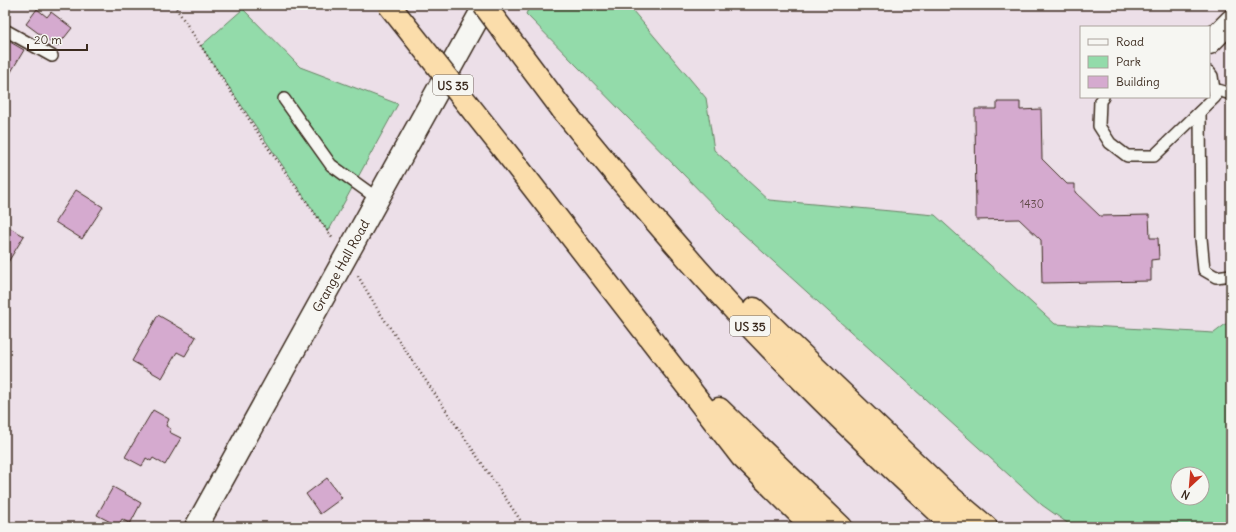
<svg xmlns="http://www.w3.org/2000/svg" width="1236" height="532" font-family="Delius,sans-serif">
	<style>
		.green { fill: #93dbaa; stroke: #678264; fill-rule: evenodd }
		.building { fill: #d5aacf; stroke: #3b2a1e }
		.lines { fill: none; stroke-linecap: round; stroke-linejoin: round }
		.lane-casing { stroke: #3b2a1e; stroke-width: 14 }
		.street-casing { stroke: #3b2a1e; stroke-width: 25 }
		.secondary-casing { stroke: #3b2a1e; stroke-width: 25 }
		.highway-casing { stroke: #3b2a1e; stroke-width: 25 }
		.path { stroke: #3b2a1e; stroke-width: 2.5; stroke-dasharray: 1 3; stroke-linecap: butt }
		.lane { stroke: #f6f6f2; stroke-width: 11 }
		.street { stroke: #f6f6f2; stroke-width: 22 }
		.secondary { stroke: #f6f6f2; stroke-width: 22 }
		.highway { stroke: #fbddab; stroke-width: 22 }
		.highway-bridge-casing { stroke: #3b2a1e; stroke-width: 25; stroke-linecap: butt }
		.highway-bridge { stroke: #fbddab; stroke-width: 22 }
		.labels { text-anchor: middle; dominant-baseline: central; stroke-width: 3.5; stroke-linejoin: round; paint-order: stroke }
		.number-label { font-size: 11px; fill: #624a4a }
		.shield { fill: #f6f6f2; stroke: #73675e; stroke-width: 1 }
		.shield-label { font-size: 12px; font-weight: bold; fill: #3b2a1e }
		.street-label { font-size: 13px; fill: #3b2a1e; stroke: #f6f6f2 }
	</style>
	<rect width="100%" height="100%" fill="#ecdfe8"/>
	<filter id="ink" filterUnits="userSpaceOnUse"><feTurbulence type="fractalNoise" baseFrequency=".025" numOctaves="2"/><feDisplacementMap in="SourceGraphic" scale="8" xChannelSelector="R" yChannelSelector="G"/><feConvolveMatrix kernelMatrix="1 2 1 2 8 2 1 2 1" color-interpolation-filters="sRGB"/></filter>
	<g filter="url(#ink)">
		<!-- green -->
		<g class="green">
			<path d="M530,5h98l78,93 8,52 55,50 166,15 120,109 159,9 17,-13v207h-158l-31,-22 -310,-281 -206,-210zM1178,474h24v24h-24z"/>
			<path d="M243,9l57,58 98,37 -70,128 -127,-186z"/>
		</g>
		<!-- building -->
		<g class="building">
			<path d="M37,9l10,8 4,-5 21,16 -15,19 -31,-23z"/>
			<path d="M5,39l19,11 -19,32z"/>
			<path d="M997,102h23v8l21,-1 1,50 25,25h8v8l25,24 49,-1 1,23h8l1,21 -8,1v21l-109,2 -1,-43 -22,-21 -43,1 -1,-111h22z"/>
			<path d="M76,190l27,17 -21,32 -27,-17z"/>
			<path d="M5,225l19,11 -19,31z"/>
			<path d="M158,315l38,22 -11,19 -8,-4 -15,26 -30,-17z"/>
			<path d="M153,410l16,9 -3,7 5,3 -2,3 12,6 -16,27 -12,-7 -2,3 -5,-3 -4,8 -17,-9z"/>
			<path d="M327,478l15,20 -22,16 -14,-20z"/>
			<path d="M113,487l28,16 -11,21 -8,-5 -4,7 -21,-11z"/>
		</g>
		<g class="lines">
			<defs>
				<g id="lane">
					<path d="M5,30l47,26"/>
					<path d="M1214,89l17,5"/>
					<path d="M1103,97l-3,4 -1,25 11,17 17,13h27l61,-59 -3,-21 -3,-4"/>
					<path d="M284,99l47,66 47,34"/>
					<path d="M1200,112l1,126 3,32 12,7 15,-2"/>
				</g>
				<path id="street" d="M1209,43l22,-22"/>
				<path id="secondary" d="M196,527l289,-522"/>
				<g id="highway">
					<path d="M562,109c45,55 90,109 137,162 80,90 167,174 256,256"/>
					<path d="M516,165l226,292 71,70"/>
					<path d="M754,309l194,186 38,32"/>
					<path d="M719,409l122,118"/>
				</g>
			</defs>
			<!-- lane casing -->
			<use href="#lane" class="lane-casing"/>
			<!-- street casing -->
			<use href="#street" class="street-casing"/>
			<!-- secondary casing -->
			<use href="#secondary" class="secondary-casing"/>
			<!-- highway casing -->
			<use href="#highway" class="highway-casing"/>
			<!-- path -->
			<g class="path">
				<path d="M174,5l90,137 69,97"/>
				<path d="M358,276l20,34 147,217"/>
			</g>
			<!-- lane -->
			<use href="#lane" class="lane"/>
			<!-- street -->
			<use href="#street" class="street"/>
			<!-- secondary -->
			<use href="#secondary" class="secondary"/>
			<!-- highway -->
			<use href="#highway" class="highway"/>
			<defs>
				<g id="highway-bridge">
					<path d="M389,5l127,160"/>
					<path d="M484,5l78,104"/>
				</g>
			</defs>
			<!-- highway-bridge casing -->
			<use href="#highway-bridge" class="highway-bridge-casing"/>
			<!-- highway-bridge -->
			<use href="#highway-bridge" class="highway-bridge"/>
		</g>
	</g>
	<g class="labels">
		<!-- number labels -->
		<g class="number-label">
			<text x="1032" y="204">1430</text>
		</g>
		<!-- shield labels -->
		<g class="shield">
			<rect x="433" y="75" width="40" height="20" rx="3"/>
			<rect x="730" y="316" width="40" height="20" rx="3"/>
		</g>
		<g class="shield-label">
			<text x="453" y="85">US 35</text>
			<text x="750" y="326">US 35</text>
		</g>
		<!-- street labels -->
		<g class="street-label">
			<text transform="translate(341 266) rotate(-61)">Grange Hall Road</text>
		</g>
	</g>
	<!-- margin -->
	<rect width="1236" height="532" fill="none" stroke="#f6f6f2" stroke-width="20"/>
	<rect x="10" y="10" width="1216" height="512" fill="none" stroke="#3b2a1e" stroke-width="1.5" filter="url(#ink)"/>
	<!-- legend -->
	<rect x="1080" y="26" width="130" height="72" fill="#f6f6f2" stroke="#aba49d"/>
	<rect x="1088" y="39" width="20" height="6" fill="#f6f6f2" stroke="#aba49d"/>
	<text x="1116" y="46" font-size="12" fill="#3b2a1e">Road</text>
	<rect x="1088" y="56" width="20" height="12" fill="#93dbaa" stroke="#aba49d"/>
	<text x="1116" y="66" font-size="12" fill="#3b2a1e">Park</text>
	<rect x="1088" y="76" width="20" height="12" fill="#d5aacf" stroke="#aba49d"/>
	<text x="1116" y="86" font-size="12" fill="#3b2a1e">Building</text>
	<!-- north arrow -->
	<g transform="translate(1190 486) rotate(206)"><circle r="19" fill="#f6f6f2" stroke="#aba49d"/>
	<path d="M0-3L7 15L0 10L-7 15Z" fill="#c8321e"/>
	<text y="-6" font-size="11" font-weight="bold" text-anchor="middle" fill="#3b2a1e">N</text>
	</g>
	<!-- scale -->
	<path d="M28 44v6h59v-6" fill="none" stroke="#3b2a1e" stroke-width="2"/>
	<text x="34" y="44" font-size="12" fill="#3b2a1e" stroke="#f6f6f2" stroke-width="3" paint-order="stroke">20 m</text>
</svg>
